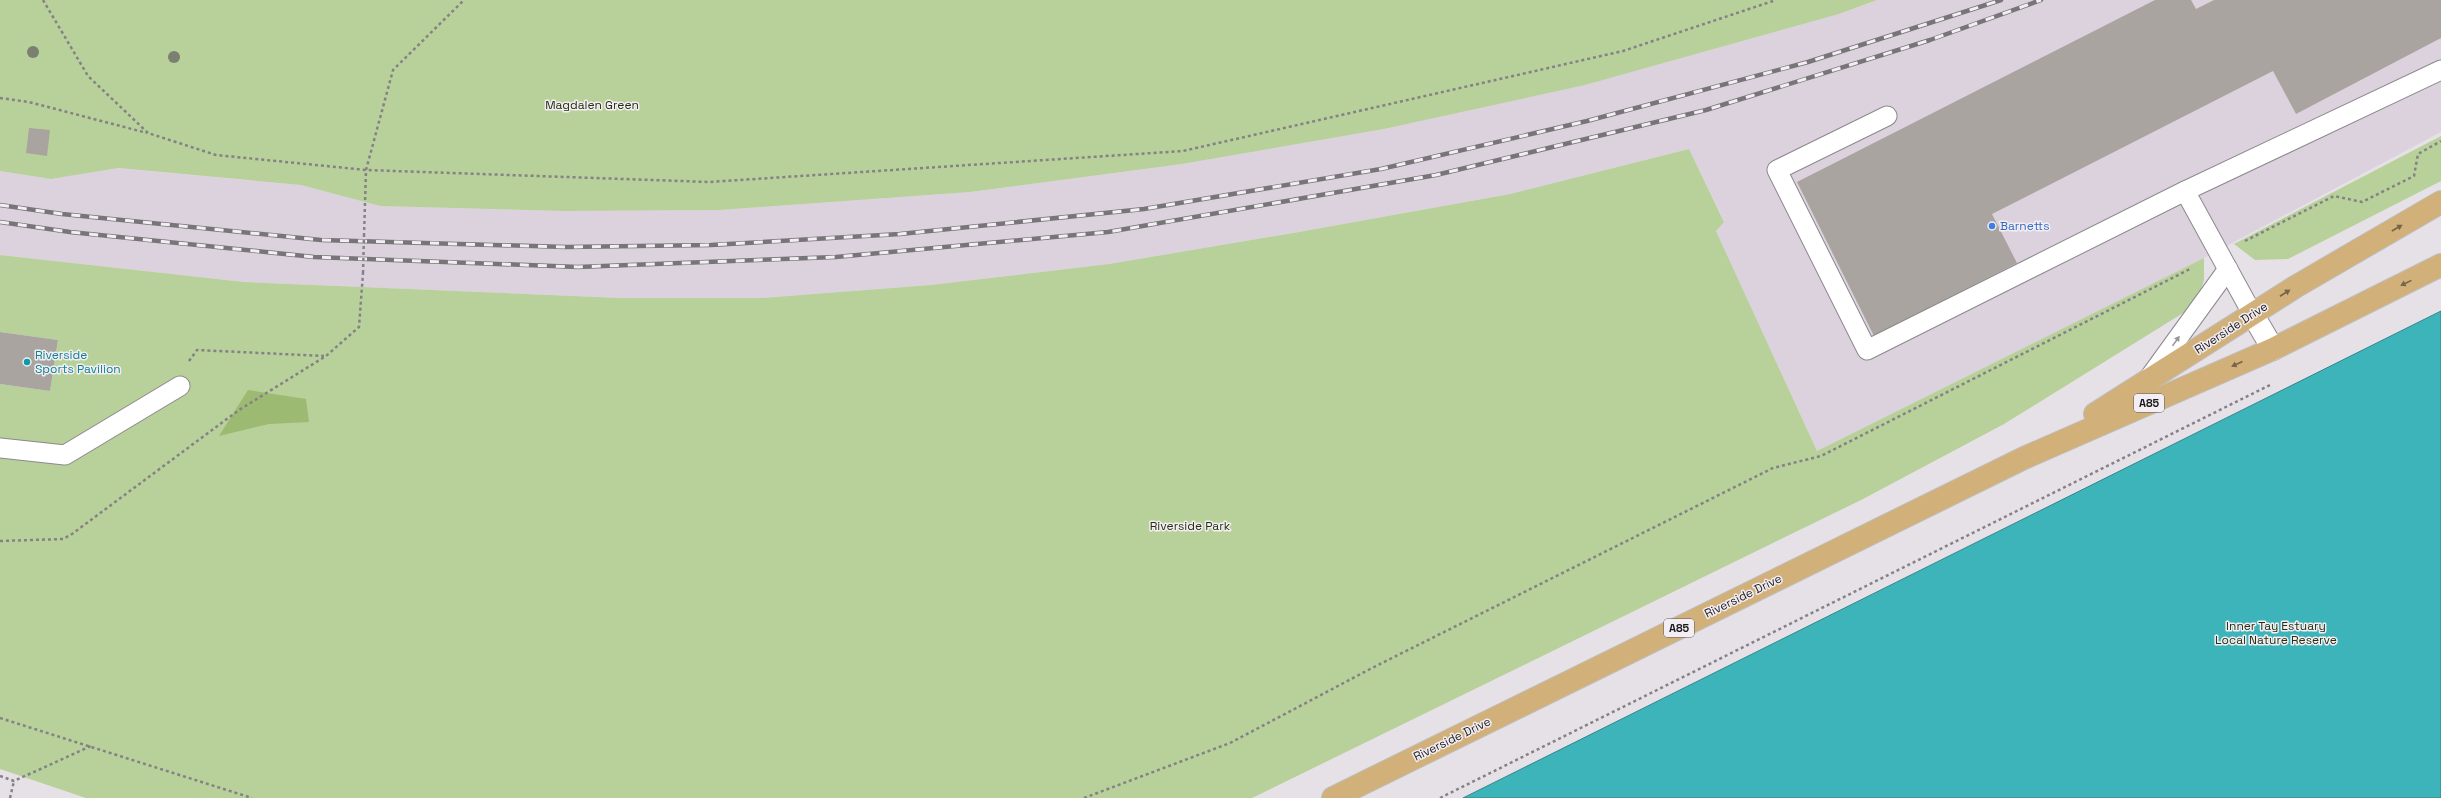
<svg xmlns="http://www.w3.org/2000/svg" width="2441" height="798" font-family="'Space Grotesk',sans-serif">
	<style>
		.built { fill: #dcd2dd }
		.green { fill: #b8d099 }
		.forest { fill: #9cba71 }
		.water { fill: #3cb4ba; stroke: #32868a }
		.building { fill: #a9a49f }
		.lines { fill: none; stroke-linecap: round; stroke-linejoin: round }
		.lane-casing { stroke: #8d888e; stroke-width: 21 }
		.street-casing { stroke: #8d888e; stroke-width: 24 }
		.primary-casing { stroke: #bfbfbf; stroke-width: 24 }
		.path { stroke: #858286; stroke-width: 2.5; stroke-dasharray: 3 3; stroke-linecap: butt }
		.lane { stroke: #fff; stroke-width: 19 }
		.street { stroke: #fff; stroke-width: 22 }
		.primary { stroke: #d1b079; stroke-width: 22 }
		.rail-casing { stroke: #787579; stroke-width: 4.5 }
		.rail { stroke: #f3eef4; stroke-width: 3; stroke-dasharray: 9; stroke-linecap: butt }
		.path-bridge { stroke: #858286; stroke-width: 2.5; stroke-dasharray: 3 3; stroke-linecap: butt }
		.tree { fill: #7b8071 }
		.oneway { fill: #76644a }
		.oneway2 { fill: #989898 }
		.shop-dot { fill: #3f7fe0; stroke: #f3eef4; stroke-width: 1.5 }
		.culture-dot { fill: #0f9aa8; stroke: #f3eef4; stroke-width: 1.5 }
		.labels { text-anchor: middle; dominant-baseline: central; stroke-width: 3; stroke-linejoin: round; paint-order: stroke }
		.shield { fill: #f3eef4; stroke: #5b595c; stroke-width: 1 }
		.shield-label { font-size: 11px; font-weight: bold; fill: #1a191b }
		.park-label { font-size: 12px; fill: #233010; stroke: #f3eef4 }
		.shop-label { font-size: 12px; fill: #366cbe; stroke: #f3eef4; text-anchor: start }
		.street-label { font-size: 12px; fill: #1a191b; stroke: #f3eef4 }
		.culture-label { font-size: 12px; fill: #0d838f; stroke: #f3eef4; text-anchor: start }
	</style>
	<rect width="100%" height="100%" fill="#e6e1e7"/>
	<!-- built -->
	<path class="built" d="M1877,0h564v132l-237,126 -387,193 -101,-220 8,-10 -35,-72 -179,45 -211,38 -190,32 -178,21 -170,13h-141l-376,-16 -244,-27v-84l51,8 64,-11 186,17 79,21 185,5 155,-1 250,-18 212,-28 202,-35 204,-45 251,-70z"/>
	<!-- green -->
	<g class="green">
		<path d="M0,0h1877l-38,14 -254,71 -201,44 -202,35 -212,28 -250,18 -155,1 -185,-5 -79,-21 -183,-17 -67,11 -51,-8z"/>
		<path d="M2441,136v45l-153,78 -33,1 -21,-16z"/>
		<path d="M1689,149l35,73 -8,9 101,220 387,-193v22l-8,25 -192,119 -141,75 -611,299h-1166l-86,-29v-385l50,7 8,-51 -58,-8v-77l244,27 376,16h141l170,-13 178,-21 190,-32 211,-38z"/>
	</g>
	<!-- forest -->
	<path class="forest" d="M248,390l58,9 3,23 -40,2 -50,12z"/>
	<!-- water -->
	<path class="water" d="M2441,311v487h-978z"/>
	<!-- building -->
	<g class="building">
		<path d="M2155,0h36l5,9 18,-9h227v38l-145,76 -23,-43 -281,143 25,49 -143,73 -77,-154z"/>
		<path d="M29,128l21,2 -3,26 -21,-3z"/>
		<path d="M0,332l58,8 -8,51 -50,-7z"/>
	</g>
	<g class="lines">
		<defs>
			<g id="lane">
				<path d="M1887,116l-110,54 90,180 318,-159 256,-121"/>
				<path d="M2185,191l68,124"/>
				<path d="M2149,378l79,-109"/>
				<path d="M0,448l65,7 115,-69"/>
			</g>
			<path id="street" d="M2253,315l20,34"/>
			<g id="primary">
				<path d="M2095,414l200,-127 146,-85"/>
				<path d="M1333,798l691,-340 249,-109 168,-84"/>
			</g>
		</defs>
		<!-- lane casing -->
		<use href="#lane" class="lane-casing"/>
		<!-- street casing -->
		<use href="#street" class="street-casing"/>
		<!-- primary casing -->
		<use href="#primary" class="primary-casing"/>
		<!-- path -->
		<g class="path">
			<path d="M43,0l45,76 60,57 68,22 150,15 343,12 474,-31 440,-100 153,-51"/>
			<path d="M0,98l29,4 118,31"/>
			<path d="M364,236l2,-66 27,-100 71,-70"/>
			<path d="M2245,241l89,-45 28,6 52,-26 4,-22 23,-13"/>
			<path d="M189,361l8,-11 127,6"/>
			<path d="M0,541l63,-2 9,-5 167,-124 87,-54 33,-29 4,-54"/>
			<path d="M0,718l252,80"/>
			<path d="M0,776l14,5 77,-35"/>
			<path d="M10,798l4,-17"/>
			<path d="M1084,798l146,-55 142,-75 401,-200 48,-12 371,-188"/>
			<path d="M1440,798l832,-414"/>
		</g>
		<!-- lane -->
		<use href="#lane" class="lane"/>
		<!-- street -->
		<use href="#street" class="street"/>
		<!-- primary -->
		<use href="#primary" class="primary"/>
		<defs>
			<g id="rail">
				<path d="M0,205l62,9 259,26 245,7 145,-2 189,-11 244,-25 237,-40 206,-48 221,-59 193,-62"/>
				<path d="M0,222l70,10 244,25 264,10 258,-10 272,-25 328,-57 270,-65 224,-70 111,-40"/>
			</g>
		</defs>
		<!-- rail casing -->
		<use href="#rail" class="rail-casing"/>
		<!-- rail -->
		<use href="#rail" class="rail"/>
		<!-- path-bridge -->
		<path class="path-bridge" d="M363,273l1,-37"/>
	</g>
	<!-- trees -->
	<g class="tree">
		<circle cx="33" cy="52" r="6"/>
		<circle cx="174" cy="57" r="6"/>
	</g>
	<!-- one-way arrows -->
	<defs><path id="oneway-solid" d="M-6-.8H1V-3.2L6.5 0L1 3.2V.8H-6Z"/></defs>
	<g class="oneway">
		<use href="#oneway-solid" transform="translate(2397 228) rotate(-30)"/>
		<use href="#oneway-solid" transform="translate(2406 283) rotate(154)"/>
		<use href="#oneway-solid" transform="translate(2285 293) rotate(-33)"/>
		<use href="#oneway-solid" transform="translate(2237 364) rotate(156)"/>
	</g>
	<use class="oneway2" href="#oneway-solid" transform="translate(2176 341) rotate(-54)"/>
	<!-- markers -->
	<circle class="shop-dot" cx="1992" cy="226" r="4"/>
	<circle class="culture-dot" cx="27" cy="362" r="4"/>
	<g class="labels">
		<!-- shield labels -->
		<g class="shield">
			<rect x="2134" y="394" width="30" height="18" rx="3"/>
			<rect x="1664" y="619" width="30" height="18" rx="3"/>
		</g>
		<g class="shield-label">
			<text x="2149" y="403">A85</text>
			<text x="1679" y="628">A85</text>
		</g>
		<!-- park labels -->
		<g class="park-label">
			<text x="592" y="105">Magdalen Green</text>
			<text x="1190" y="526">Riverside Park</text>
			<text x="2276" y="626">Inner Tay Estuary<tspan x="2276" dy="14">Local Nature Reserve</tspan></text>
		</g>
		<!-- shop labels -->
		<g class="shop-label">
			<text x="2000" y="226">Barnetts</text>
		</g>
		<!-- street labels -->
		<g class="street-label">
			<text transform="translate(2231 328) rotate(-33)">Riverside Drive</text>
			<text transform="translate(1743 596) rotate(-26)">Riverside Drive</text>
			<text transform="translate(1452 739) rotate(-26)">Riverside Drive</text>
		</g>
		<!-- culture labels -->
		<g class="culture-label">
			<text x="35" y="355">Riverside<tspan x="35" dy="14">Sports Pavilion</tspan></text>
		</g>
	</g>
</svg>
